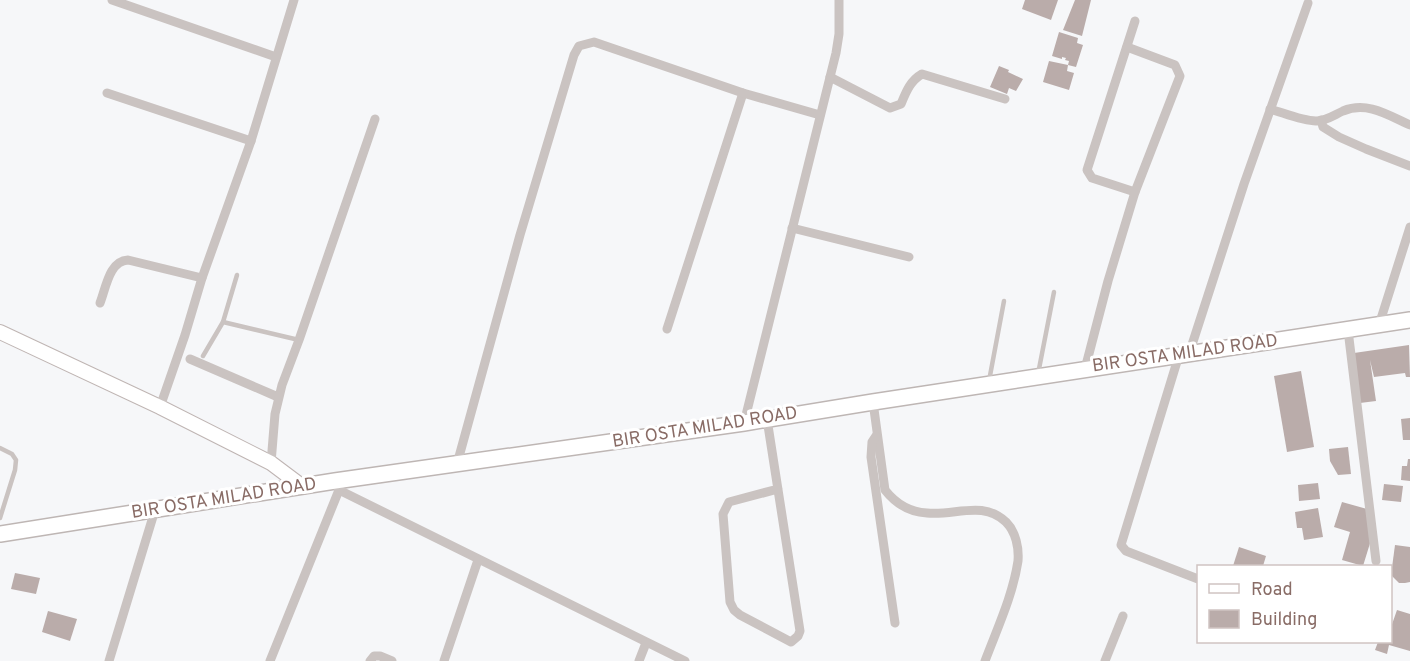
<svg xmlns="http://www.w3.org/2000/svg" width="1410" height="661" font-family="Overpass,sans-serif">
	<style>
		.building { fill: #baacaa }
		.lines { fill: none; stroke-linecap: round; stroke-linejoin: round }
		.secondary-casing { stroke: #bfb5b3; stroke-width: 16 }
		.primary-casing { stroke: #beb6b4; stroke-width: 18 }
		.lane { stroke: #cac3c1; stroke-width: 4.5 }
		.street { stroke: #cac3c1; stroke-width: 9 }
		.secondary { stroke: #fff; stroke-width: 14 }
		.primary { stroke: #fff; stroke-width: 15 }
		.labels { text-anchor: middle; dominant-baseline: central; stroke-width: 6; stroke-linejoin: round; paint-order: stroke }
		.street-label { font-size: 18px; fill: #896c66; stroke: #fff }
	</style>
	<rect width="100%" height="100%" fill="#f6f7f9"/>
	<!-- building -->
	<g class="building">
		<path d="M1025,0h33l-7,20 -29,-11z"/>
		<path d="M1075,0h16l-9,36 -19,-6z"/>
		<path d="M1059,32l19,6 -1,5 6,2 -7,22 -8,-2 1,-4 -4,-1 1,-2 -4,-1v2l-10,-3z"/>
		<path d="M1049,61l19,4 -1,6 7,2 -5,17 -26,-8z"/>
		<path d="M999,66l10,4 -1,2 15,7 -7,12 -7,-3 -2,6 -17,-7z"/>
		<path d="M1409,345l1,32h-4l-1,-4 -31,4 -4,-17 6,41 -16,2 -6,-50z"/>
		<path d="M1301,371l13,76 -27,5 -13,-76z"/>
		<path d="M1410,418v22h-7l-2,-21z"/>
		<path d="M1348,447l3,27 -13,1 -8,-14 -1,-12z"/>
		<path d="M1408,459h2v22l-9,-1 1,-14h5z"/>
		<path d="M1318,483l2,16 -21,2 -1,-16z"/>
		<path d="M1384,484l19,2 -2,16 -19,-2z"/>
		<path d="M1342,502l25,7 4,31 -8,26 -21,-6 8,-28 -16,-5z"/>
		<path d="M1318,508l5,29 -19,3 -2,-12h-5l-2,-16z"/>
		<path d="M1395,545l15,2v35l-5,1h-6l-8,-8z"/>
		<path d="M1239,547l27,9 -3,10h-30z"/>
		<path d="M15,573l25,5 -4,16 -25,-5z"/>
		<path d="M1397,610l13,4v37l-21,-6 -2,9 -12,-4 3,-8h12v-12z"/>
		<path d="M48,611l29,8 -7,22 -28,-9z"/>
	</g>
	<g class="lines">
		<defs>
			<path id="secondary" d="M0,332l160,75 111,56 32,24"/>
			<path id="primary" d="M0,534l335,-53 409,-58 129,-21 537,-82"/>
		</defs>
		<!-- secondary casing -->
		<use href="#secondary" class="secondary-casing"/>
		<!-- primary casing -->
		<use href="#primary" class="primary-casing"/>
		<!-- lane -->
		<g class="lane">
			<path d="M223,322l14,-47"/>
			<path d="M203,356l20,-34 76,18"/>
			<path d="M1038,374l16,-82"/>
			<path d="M989,381l15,-80"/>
			<path d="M0,448l12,6 4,6 -1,10 -15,48"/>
		</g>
		<!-- street -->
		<g class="street">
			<path d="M112,0l164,57"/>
			<path d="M1135,21l-48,149 5,8 43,14"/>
			<path d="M830,77l60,31 11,-4c5,-12 9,-23 21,-30l83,25"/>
			<path d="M107,93l144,48"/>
			<path d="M1270,109c14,4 32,12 46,12 10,0 18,-6 27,-10 24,-10 45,4 67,14"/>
			<path d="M1321,120l2,7 16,10 27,12 44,17"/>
			<path d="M792,228l117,29"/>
			<path d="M100,303c6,-15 9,-42 28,-43l74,18"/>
			<path d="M1379,325l31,-98"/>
			<path d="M667,329l76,-236"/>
			<path d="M1348,330l28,231"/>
			<path d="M1189,354l55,-170 64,-181"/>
			<path d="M1179,355l-58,190 5,6 72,28"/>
			<path d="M190,359l88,38"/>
			<path d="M1085,369l23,-88 27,-89 45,-116 -5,-11 -48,-18"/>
			<path d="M873,402l12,88c11,14 24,22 42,23 28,3 56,-13 79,9 10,10 13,26 12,39 -5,34 -21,68 -33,100"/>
			<path d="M160,407l25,-72 17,-57 49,-137 43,-141"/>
			<path d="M767,419l33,212 -2,5 -7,6 -51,-27 -6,-5 -4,-8 -7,-88 6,-12 49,-13"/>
			<path d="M744,423l92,-370 3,-19v-34"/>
			<path d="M876,436l-4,6 -1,15 24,166"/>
			<path d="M271,463l4,-49 7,-29 17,-45 76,-221"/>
			<path d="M457,464l63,-229 54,-180 5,-9 15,-4 149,51 77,22"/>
			<path d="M335,481l4,9 346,171"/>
			<path d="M109,661l46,-151"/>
			<path d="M270,661l69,-171"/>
			<path d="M370,661l4,-5h6l12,5"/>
			<path d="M444,661l34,-101"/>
			<path d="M639,661l7,-18"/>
			<path d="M1105,661l18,-45"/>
		</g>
		<!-- secondary -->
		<use href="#secondary" class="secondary"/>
		<!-- primary -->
		<use href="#primary" class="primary"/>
	</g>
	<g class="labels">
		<!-- street labels -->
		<g class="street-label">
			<text transform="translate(1185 354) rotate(-8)">BIR OSTA MILAD ROAD</text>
			<text transform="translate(705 428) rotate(-9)">BIR OSTA MILAD ROAD</text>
			<text transform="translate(224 499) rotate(-9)">BIR OSTA MILAD ROAD</text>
		</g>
	</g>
	<!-- legend -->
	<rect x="1197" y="565" width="195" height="78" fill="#ffffff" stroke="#d0c4c2" stroke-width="1.5"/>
	<rect x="1209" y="584" width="30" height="9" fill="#ffffff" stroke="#d0c4c2" stroke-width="1.5"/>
	<text x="1251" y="595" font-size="18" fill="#896c66">Road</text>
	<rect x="1209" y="610" width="30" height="18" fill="#baacaa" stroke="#d0c4c2" stroke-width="1.5"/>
	<text x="1251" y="625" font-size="18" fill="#896c66">Building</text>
</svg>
